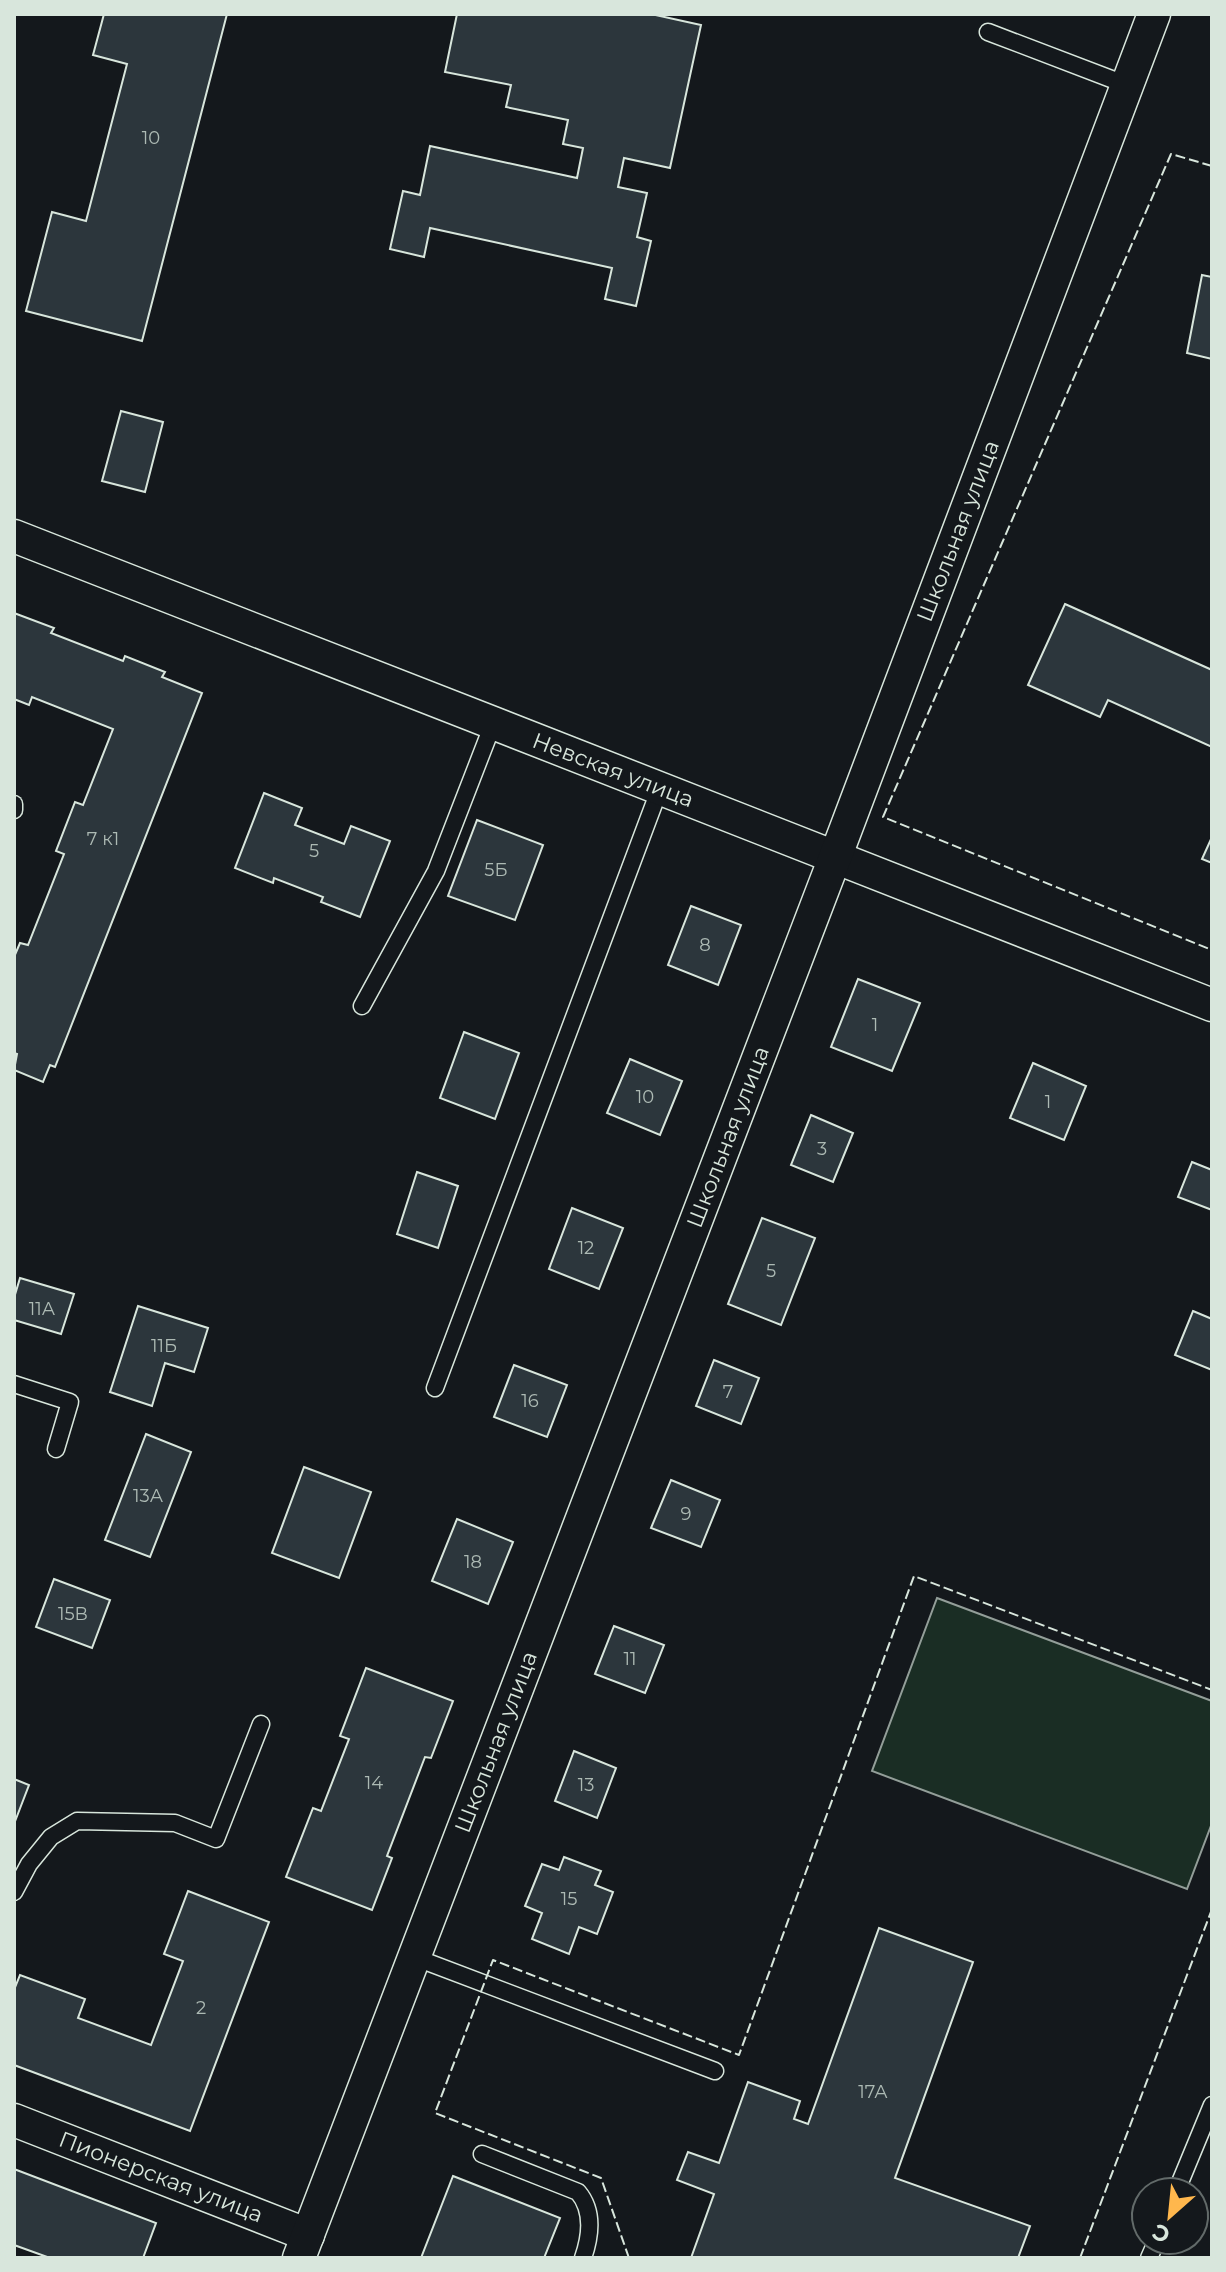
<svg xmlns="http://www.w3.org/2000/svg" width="1226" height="2272" font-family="Montserrat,sans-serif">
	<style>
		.park { fill: #1a2d24; stroke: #939e99; stroke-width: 2 }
		.building { fill: #2c363c; stroke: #d8e6dc; stroke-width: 2 }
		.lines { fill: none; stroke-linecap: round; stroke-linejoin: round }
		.lane-casing { stroke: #d8e6dc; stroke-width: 19 }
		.street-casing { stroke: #d8e6dc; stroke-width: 35 }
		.lane { stroke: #14181c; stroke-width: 16 }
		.street { stroke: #14181c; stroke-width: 32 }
		.fence { stroke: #d8e6dc; stroke-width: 2; stroke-dasharray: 10 4; stroke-linecap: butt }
		.labels { text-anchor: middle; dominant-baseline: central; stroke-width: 6; stroke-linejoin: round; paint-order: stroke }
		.number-label { font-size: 18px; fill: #adbab4 }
		.street-label { font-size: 22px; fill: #d8e6dc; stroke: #14181c }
	</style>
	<rect width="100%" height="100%" fill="#14181c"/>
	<!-- park -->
	<path class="park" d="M937,1598l275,103v122l-25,66 -315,-118z"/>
	<!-- building -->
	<g class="building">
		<path d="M104,14h123l-85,327 -116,-30 26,-99 34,9 41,-157 -34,-9z"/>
		<path d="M457,14h194l50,11 -31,143 -46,-10 -6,29 29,6 -10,44 14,4 -15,65 -31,-7 7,-31 -182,-40 -6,29 -34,-8 13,-58 17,4 10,-49 147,32 6,-30 -20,-4 5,-24 -62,-13 5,-22 -66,-13z"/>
		<path d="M1202,275l10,2v82l-25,-6z"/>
		<path d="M121,411l42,11 -18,70 -43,-11z"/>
		<path d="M1065,604l147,66v77l-104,-47 -8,17 -72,-32z"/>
		<path d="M14,613l40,15 -3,5 72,28 2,-5 40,16 -3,5 40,16 -147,374 -5,-2 -7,17 -29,-12 3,-16 -3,-1v-96l6,-14 8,2 36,-91 -8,-3 19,-49 8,3 30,-76 -81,-32 -3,8 -15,-6z"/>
		<path d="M264,793l38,15 -7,17 49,19 7,-18 39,15 -30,76 -39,-15 2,-5 -49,-19 -1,5 -38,-15z"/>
		<path d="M477,820l66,25 -28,75 -67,-24z"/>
		<path d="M1212,837v26l-10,-4z"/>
		<path d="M691,906l50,19 -23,60 -50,-20z"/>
		<path d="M858,979l62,24 -28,68 -61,-24z"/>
		<path d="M464,1032l55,21 -24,66 -55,-21z"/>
		<path d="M630,1059l52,22 -22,54 -53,-22z"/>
		<path d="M1033,1063l53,23 -22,54 -54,-22z"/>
		<path d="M811,1115l42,18 -20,49 -42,-17z"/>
		<path d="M1192,1162l20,8v40l-34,-13z"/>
		<path d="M417,1172l41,14 -20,62 -41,-14z"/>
		<path d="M572,1208l51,20 -24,61 -50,-20z"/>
		<path d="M762,1218l53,20 -34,87 -53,-21z"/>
		<path d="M20,1278l54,16 -13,40 -47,-14v-22z"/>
		<path d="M138,1306l70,22 -14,44 -29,-9 -13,43 -42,-14z"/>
		<path d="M1193,1311l19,8v51l-37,-15z"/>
		<path d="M714,1360l45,18 -18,46 -45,-18z"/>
		<path d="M514,1365l53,20 -20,52 -53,-20z"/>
		<path d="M146,1434l45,18 -41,105 -45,-17z"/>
		<path d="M304,1467l67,25 -32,86 -67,-25z"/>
		<path d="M671,1480l49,20 -19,47 -50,-19z"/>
		<path d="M457,1519l56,23 -25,62 -56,-23z"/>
		<path d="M54,1579l56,21 -18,48 -56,-21z"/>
		<path d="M614,1626l50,19 -19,48 -50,-19z"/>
		<path d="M366,1668l87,33 -22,57 -6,-1 -38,99 5,2 -20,52 -86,-33 27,-69 8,3 28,-72 -9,-3z"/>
		<path d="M574,1751l42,17 -19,50 -42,-17z"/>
		<path d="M14,1779l15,6 -15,39z"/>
		<path d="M564,1857l37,14 -6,14 18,7 -16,42 -18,-7 -10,27 -37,-15 10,-26 -17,-7 17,-42 17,6z"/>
		<path d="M188,1891l81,31 -79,209 -176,-66v-75l6,-15 65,24 -7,19 73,27 32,-84 -19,-7z"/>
		<path d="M879,1928l94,34 -78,216 135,48 -12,32h-327l23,-64 -37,-14 11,-28 31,11 29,-81 52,19 -6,18 14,5z"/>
		<path d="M14,2169l142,54 -13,35h-93l-36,-13z"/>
		<path d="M453,2176l107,42 -16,40h-123z"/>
	</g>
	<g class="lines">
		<defs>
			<g id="lane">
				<path d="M988,32l139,53"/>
				<path d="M14,804v6"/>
				<path d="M362,1006l74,-135 57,-147"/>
				<path d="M14,1384l56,18 -14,47"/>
				<path d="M435,1388l225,-600"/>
				<path d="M14,1892l15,-28 22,-27 26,-16 98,2 41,16 45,-115"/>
				<path d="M414,1957l301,114"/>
				<path d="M482,2154l96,38c16,19 13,43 5,66"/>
				<path d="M1176,2192l36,-87"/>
				<path d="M1149,2258l8,-18"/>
			</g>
			<g id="street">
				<path d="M14,536c399,157 800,310 1198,469"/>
				<path d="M14,2120l294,115"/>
				<path d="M299,2258l537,-1403 318,-841"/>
			</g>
		</defs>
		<!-- lane casing -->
		<use href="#lane" class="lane-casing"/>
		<!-- street casing -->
		<use href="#street" class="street-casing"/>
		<!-- lane -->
		<use href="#lane" class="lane"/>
		<!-- street -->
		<use href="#street" class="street"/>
		<!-- fence -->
		<g class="fence">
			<path d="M1212,166l-41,-12 -288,663 329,133"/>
			<path d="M629,2258l-28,-80 -166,-65 58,-153 246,95 175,-479 298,114"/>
			<path d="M1080,2258l132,-349"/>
		</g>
	</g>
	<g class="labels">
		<!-- number labels -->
		<g class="number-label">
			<text x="151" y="138">10</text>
			<text x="103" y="839">7 к1</text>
			<text x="314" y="851">5</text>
			<text x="496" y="870">5Б</text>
			<text x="705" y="945">8</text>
			<text x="875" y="1025">1</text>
			<text x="645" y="1097">10</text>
			<text x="1048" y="1102">1</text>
			<text x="822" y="1149">3</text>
			<text x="586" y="1248">12</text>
			<text x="771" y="1271">5</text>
			<text x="42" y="1309">11А</text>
			<text x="164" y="1346">11Б</text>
			<text x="728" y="1392">7</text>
			<text x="530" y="1401">16</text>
			<text x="148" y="1496">13А</text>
			<text x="686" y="1514">9</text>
			<text x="473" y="1562">18</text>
			<text x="73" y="1614">15В</text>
			<text x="630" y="1659">11</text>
			<text x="374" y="1783">14</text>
			<text x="586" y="1785">13</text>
			<text x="569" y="1899">15</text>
			<text x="201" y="2008">2</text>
			<text x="873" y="2092">17А</text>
		</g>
		<!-- street labels -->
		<g class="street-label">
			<text transform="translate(958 531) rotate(-69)">Школьная улица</text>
			<text transform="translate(613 770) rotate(21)">Невская улица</text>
			<text transform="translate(728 1137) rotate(-69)">Школьная улица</text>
			<text transform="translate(496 1742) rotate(-69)">Школьная улица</text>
			<text transform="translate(161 2177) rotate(21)">Пионерская улица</text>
		</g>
	</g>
	<!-- border -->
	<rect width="1226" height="2272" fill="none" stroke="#d8e6dc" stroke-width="32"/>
	<!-- north arrow -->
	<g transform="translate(1170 2216) rotate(207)"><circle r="38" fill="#14181c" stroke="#626a69" stroke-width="2"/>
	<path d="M0-6L14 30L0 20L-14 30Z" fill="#ffb74d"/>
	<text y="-12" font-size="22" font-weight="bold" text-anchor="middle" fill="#d8e6dc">С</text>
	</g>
</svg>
